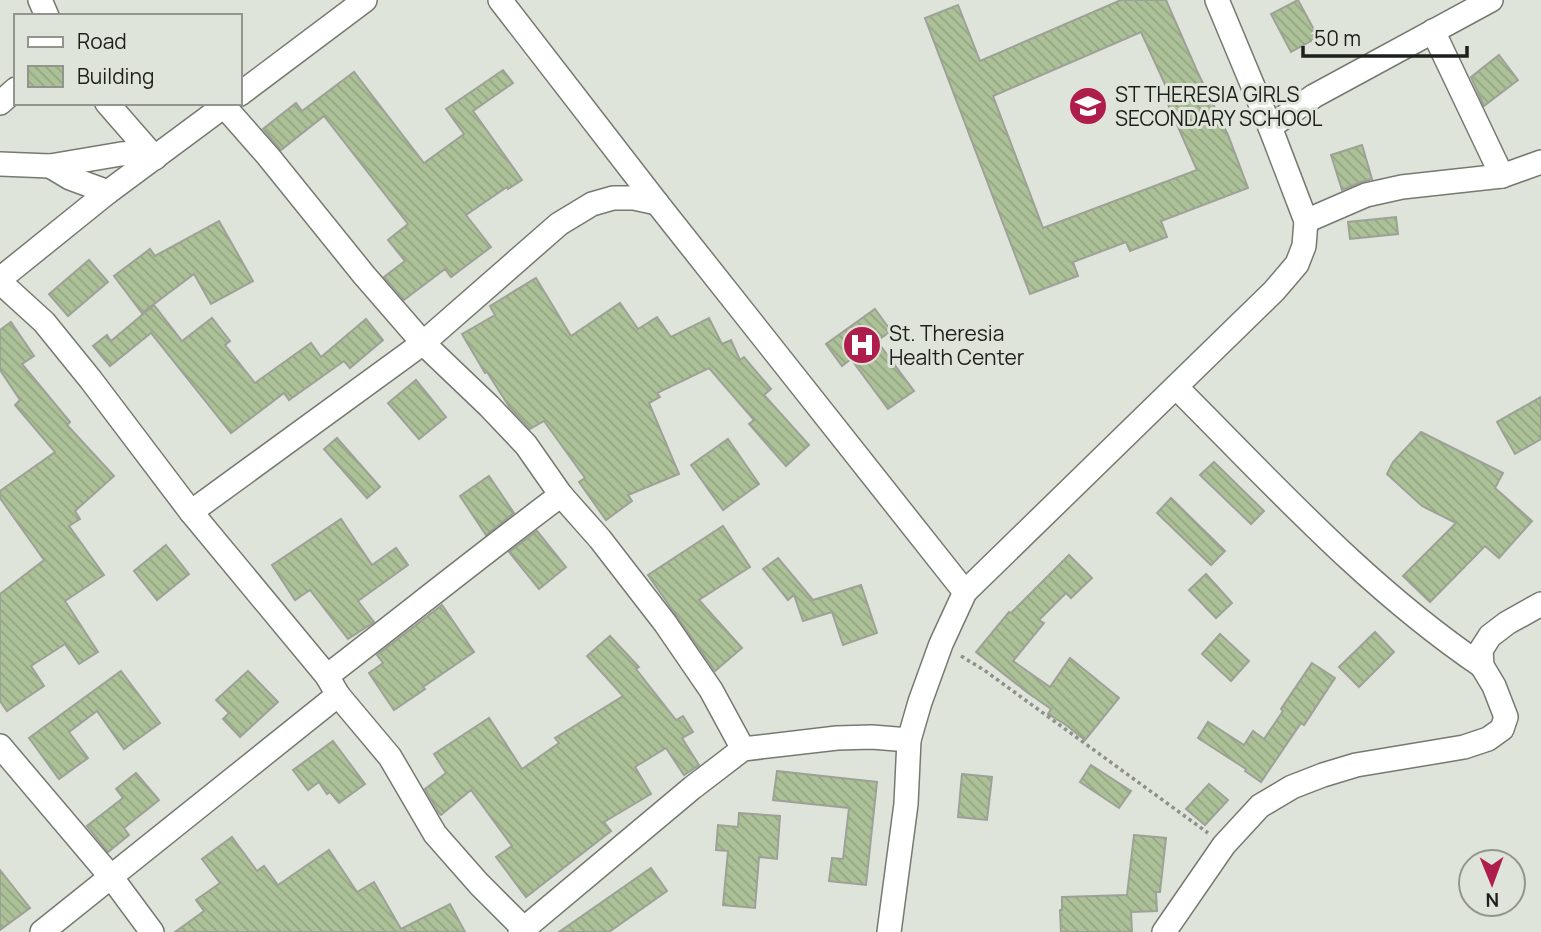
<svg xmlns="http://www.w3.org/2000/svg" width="1541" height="932" font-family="Manrope,sans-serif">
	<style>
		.building { fill: url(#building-back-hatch); stroke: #9da198; stroke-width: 2; fill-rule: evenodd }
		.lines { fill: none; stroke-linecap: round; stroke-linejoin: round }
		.street-casing { stroke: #757a71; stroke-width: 26 }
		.path { stroke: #8d918a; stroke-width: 3.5; stroke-dasharray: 3.5 3.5; stroke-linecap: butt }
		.street { stroke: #fff; stroke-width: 23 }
		.labels { text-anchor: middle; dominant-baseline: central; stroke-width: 6; stroke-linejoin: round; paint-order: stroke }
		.poi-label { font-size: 21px; fill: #1d1f1c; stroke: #dfe4da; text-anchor: start }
	</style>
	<defs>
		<pattern id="building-back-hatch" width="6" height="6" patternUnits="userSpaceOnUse" patternTransform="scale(1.75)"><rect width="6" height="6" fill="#acc197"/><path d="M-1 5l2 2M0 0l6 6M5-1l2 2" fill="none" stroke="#94a582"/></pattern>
	</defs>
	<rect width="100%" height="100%" fill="#dfe4da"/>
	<!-- building -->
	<g class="building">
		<path d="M1121,0h45l31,71 31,64 20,53 -87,33 6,16 -37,14 -4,-9 -53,20 5,14 -48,18 -105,-276 33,-13 22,56zM1141,32l28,61 -5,2 33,75 -154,58 -50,-132z"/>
		<path d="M1298,0l20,37 -27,15 -20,-38z"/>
		<path d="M1499,55l19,25 -34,26 -13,-29z"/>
		<path d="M503,70l10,13 -40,28 49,69 -14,9 -1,-2 -41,28 25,32 -40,30 -6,-8 -41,31 -20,-23 21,-16 -17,-21 20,-16 -84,-108 -43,34 -18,-21 33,-26 6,8 52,-39 70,91 40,-29 -18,-25z"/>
		<path d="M1362,145l10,34 -11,3 -19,8 -11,-35z"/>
		<path d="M1396,217l2,17 -48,5 -2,-17z"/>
		<path d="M219,221l34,60 -42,23 -17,-30 -52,39 -28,-37 36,-27 5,7z"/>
		<path d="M89,260l19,22 -40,34 -19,-22z"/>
		<path d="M536,278l35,58 49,-33 18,26 19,-12 14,20 38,-19 13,26 9,-4 9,20 4,-3 27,32 -7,6 45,50 -23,21 -37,-42 5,-4 -45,-52 -52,25 3,4 -11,6 30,71 -51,21 4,6 -26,19 -27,-38 6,-4 -41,-57 -14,8 -20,-21 -23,-36 -2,1 -23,-39 33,-19 -5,-9z"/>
		<path d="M154,305l28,36 30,-23 18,23 -5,4 30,38 56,-40 10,14 45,-38 17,21 -33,28 -6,-7 -55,39 -5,-7 -53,40 -80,-100 -41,33 -17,-20 14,-11 4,6z"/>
		<path d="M875,309l16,22 -14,10 37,50 -26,18 -37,-50 -9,7 -16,-22z"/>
		<path d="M11,322l23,34 -12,8 48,58 -3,3 47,51 -39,35 5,8 -11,7 35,49 -39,26 33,51 -19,12 -14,-20 -34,22 13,20 -37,25 -7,-10v-107l44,-34 -44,-62v-7l55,-39 -40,-47 5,-5 -20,-30v-40z"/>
		<path d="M416,380l30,37 -27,22 -31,-36z"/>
		<path d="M1541,397v42l-26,15 -18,-32z"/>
		<path d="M1421,432l82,41 -8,15 37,33 -33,37 -14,-12 -55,56 -27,-26 53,-53 -34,-17 -35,-32 6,-12z"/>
		<path d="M337,438l43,49 -13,11 -43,-49z"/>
		<path d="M728,439l31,45 -36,26 -32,-45z"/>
		<path d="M1214,462l50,49 -13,13 -51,-49z"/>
		<path d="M489,476l25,37 -28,22 -26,-39z"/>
		<path d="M1171,498l54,53 -14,14 -54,-52z"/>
		<path d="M341,519l31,46 24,-17 12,17 -50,36 16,21 -26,17 -38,-49 -15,10 -23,-35z"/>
		<path d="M723,526l27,41 -51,33 43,48 -27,23 -67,-96z"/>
		<path d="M537,531l29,36 -27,22 -30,-37z"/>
		<path d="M166,545l23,29 -32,26 -23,-29z"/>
		<path d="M1069,555l23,23 -21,20 -5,-5 -27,27 5,3 -31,38 37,26 20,-29 49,40 -34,42 -19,-15 -18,-11 3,-5 -23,-16 -52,-41 33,-40 2,1z"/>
		<path d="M778,558l35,42 48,-15 16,48 -34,12 -11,-33 -29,9 -9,-26 -6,5 -25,-31z"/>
		<path d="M1206,574l26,29 -16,15 -27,-28z"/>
		<path d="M442,605l32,47 -51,35 2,2 -31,21 -25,-37 14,-10 -6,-8z"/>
		<path d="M1375,632l19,20 -35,35 -20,-20z"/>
		<path d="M1220,634l29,27 -18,20 -29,-27z"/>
		<path d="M610,636l29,31 -3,2 40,51 7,-4 10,16 -11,6 17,27 -15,10 -18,-27 -31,19 16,27 -47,28 7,9 -85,66 -30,-40 16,-11 -41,-56 -30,25 -2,-2 -14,-24 21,-16 -12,-19 55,-36 33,51 37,-26 -4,-5 68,-42 -36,-40z"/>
		<path d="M1312,663l23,15 -31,47 -3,-2 -40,59 -16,-11 1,-2 -48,-31 10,-16 36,23 9,-14 11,8 19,-28 -2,-2z"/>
		<path d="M121,671l39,52 -36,26 -27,-38 -28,21 19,26 -29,21 -30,-41z"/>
		<path d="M248,671l30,31 -38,35 -17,-18 6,-6 -13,-13z"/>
		<path d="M333,741l32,43 -26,19 -9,-11 -3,2 -8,-12 -11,8 -15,-20z"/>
		<path d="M1091,765l40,26 -12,17 -39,-26z"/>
		<path d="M777,771l100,11 -11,103 -37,-4 3,-23 11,1 6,-51 -76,-8z"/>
		<path d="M136,773l23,27 -35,28 5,7 -21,17 -21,-26 36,-28 -7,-9z"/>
		<path d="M962,774l30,3 -5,43 -29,-3z"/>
		<path d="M1209,784l19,16 -23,25 -19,-16z"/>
		<path d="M739,813l41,3 -3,43 -18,-2 -4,51 -32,-3 5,-54 -12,-1 2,-25 20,2z"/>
		<path d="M1134,835l32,3 -6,54h-4l1,19 -26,1 1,20h-71l-1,-22h2v-13l65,-2z"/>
		<path d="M232,837l25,34 7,-5 14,19 51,-35 28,42 17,-10 27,47 49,-25 15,28h-290l29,-21 -8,-11 24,-17 -18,-24z"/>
		<path d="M651,868l16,23 -58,41h-50z"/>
		<path d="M0,870l30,38 -30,22z"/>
	</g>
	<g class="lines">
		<defs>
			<g id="street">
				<path d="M40,0l7,16"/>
				<path d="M500,0l157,203 308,389"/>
				<path d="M1433,31l69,145"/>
				<path d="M240,94l125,-94"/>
				<path d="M0,103l16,-14"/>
				<path d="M107,103l48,55"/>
				<path d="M224,106l44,50 96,119 59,68 66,63 37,39 35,50 39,44 65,84 46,67 32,59"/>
				<path d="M1270,127l44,-31 177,-96"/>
				<path d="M0,164l50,2 71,-12 28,-2"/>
				<path d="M50,166l20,12 38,14"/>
				<path d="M1306,221l60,-26 36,-8 100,-11 39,-14"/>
				<path d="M0,279l108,-87 120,-89"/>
				<path d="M0,282l44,40 47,58 100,132 136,164 11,19 52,62 45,77 44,50 48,48"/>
				<path d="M1176,387c98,98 191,201 306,279"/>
				<path d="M191,512l232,-169 136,-119 33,-20 21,-6h21l23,5"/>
				<path d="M327,676c78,-60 155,-122 234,-181"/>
				<path d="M0,746l112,132 40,54"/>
				<path d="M42,932l296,-237"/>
				<path d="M520,932l172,-144 51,-39 94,-11 35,-1 37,3"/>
				<path d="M889,932l17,-128 3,-64 11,-38 21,-58 24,-52 309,-301 23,-27 7,-18 2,-25 -36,-94 -53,-127"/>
				<path d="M1164,932l60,-87 36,-39 32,-19 31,-12 33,-10 108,-18 24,-8 14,-10 4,-12 -12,-31 -12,-20 -1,-16 9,-14 17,-13 34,-19"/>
			</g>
		</defs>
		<!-- street casing -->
		<use href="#street" class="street-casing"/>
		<!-- path -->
		<path class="path" d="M961,656l23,14 224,163"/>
		<!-- street -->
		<use href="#street" class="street"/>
	</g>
	<!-- icons -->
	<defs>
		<symbol id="school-disc" viewBox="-11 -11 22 22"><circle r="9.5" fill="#af1d4d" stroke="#dfe4da"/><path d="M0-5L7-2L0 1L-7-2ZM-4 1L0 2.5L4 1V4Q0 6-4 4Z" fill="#fff"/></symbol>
		<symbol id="hospital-disc" viewBox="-11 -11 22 22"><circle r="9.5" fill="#af1d4d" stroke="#dfe4da"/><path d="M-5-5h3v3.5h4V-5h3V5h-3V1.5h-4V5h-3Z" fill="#fff"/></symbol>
	</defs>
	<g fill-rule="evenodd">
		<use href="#school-disc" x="1066" y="84" width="44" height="44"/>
		<use href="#hospital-disc" x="840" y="323" width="44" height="44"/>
	</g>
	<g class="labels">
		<!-- poi labels -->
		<g class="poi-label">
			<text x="1115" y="94">ST THERESIA GIRLS<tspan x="1115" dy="24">SECONDARY SCHOOL</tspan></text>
			<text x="889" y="333">St. Theresia<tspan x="889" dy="24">Health Center</tspan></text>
		</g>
	</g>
	<!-- legend -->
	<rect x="14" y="14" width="228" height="91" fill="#dfe4da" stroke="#91958e" stroke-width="2"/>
	<rect x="28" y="37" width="35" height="10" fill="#ffffff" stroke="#91958e" stroke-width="2"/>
	<text x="77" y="49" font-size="21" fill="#1d1f1c">Road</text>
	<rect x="28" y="66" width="35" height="21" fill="url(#building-back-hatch)" stroke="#91958e" stroke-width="2"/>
	<text x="77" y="84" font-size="21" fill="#1d1f1c">Building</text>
	<!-- north arrow -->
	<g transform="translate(1492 883) rotate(179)"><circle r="33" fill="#dfe4da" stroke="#91958e" stroke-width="2"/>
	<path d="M0-5L12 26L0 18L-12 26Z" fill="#af1d4d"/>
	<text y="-10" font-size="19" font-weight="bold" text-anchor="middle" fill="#1d1f1c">N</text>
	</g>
	<!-- scale -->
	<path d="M1303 46v10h164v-10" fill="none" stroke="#1d1f1c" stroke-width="3.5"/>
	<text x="1314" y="46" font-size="21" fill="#1d1f1c" stroke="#dfe4da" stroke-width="5" paint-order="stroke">50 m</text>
</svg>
